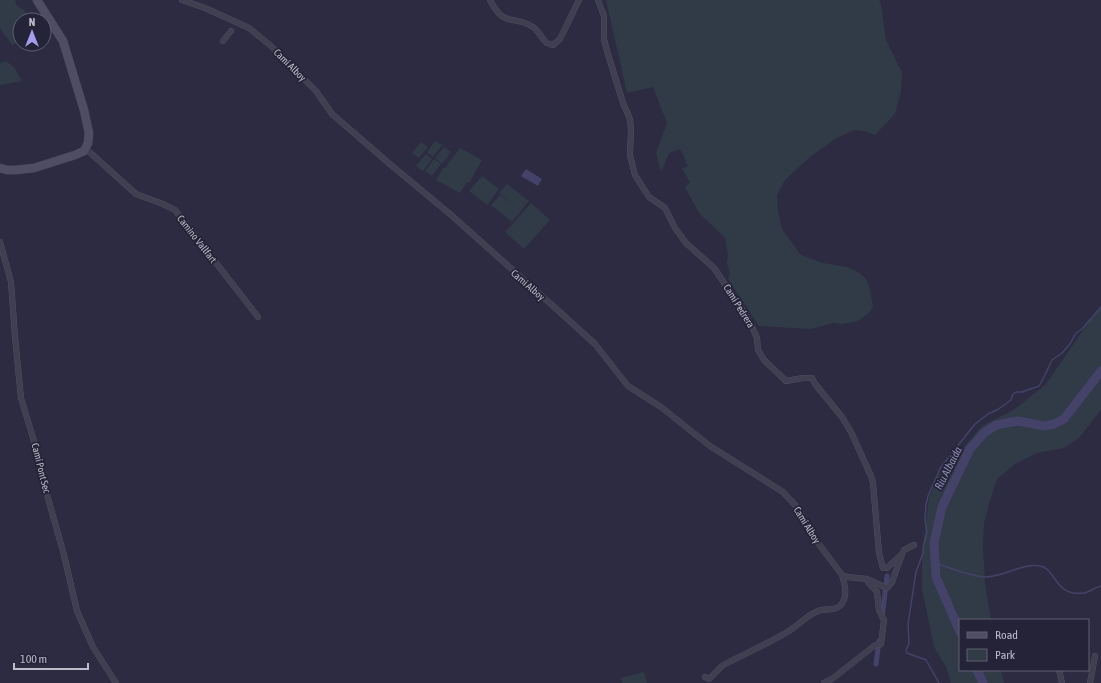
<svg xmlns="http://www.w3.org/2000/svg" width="1101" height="683" font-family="'Asap Condensed',sans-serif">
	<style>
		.green { fill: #313b47 }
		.water { fill: #444268 }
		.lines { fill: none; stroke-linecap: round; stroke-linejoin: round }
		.stream { stroke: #444268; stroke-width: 1.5 }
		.canal { stroke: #444268; stroke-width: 5 }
		.river { stroke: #444268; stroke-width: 9 }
		.street-casing { stroke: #585769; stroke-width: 6 }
		.secondary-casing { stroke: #49485b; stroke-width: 9 }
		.street { stroke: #403f51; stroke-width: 5.5 }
		.secondary { stroke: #4f4d64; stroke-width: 8 }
		.labels { text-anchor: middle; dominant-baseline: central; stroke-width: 3.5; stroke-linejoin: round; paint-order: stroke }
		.street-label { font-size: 10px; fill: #bdbccb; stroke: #242337 }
		.water-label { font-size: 11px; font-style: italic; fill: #8f8db3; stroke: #242337 }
	</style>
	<rect width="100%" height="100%" fill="#2c2b41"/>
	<!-- green -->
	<g class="green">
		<path d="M0,0h15l2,6 7,4 6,10h-10v22l-8,3 -12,-17z"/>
		<path d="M606,0h273l2,4 5,36 16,33 -1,18 -6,23 -20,21 -11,-4 -10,-1 -19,9 -25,18 -25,23 -8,15 1,16 4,18 19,26 22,8 24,4 11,5 7,6 4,7 4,21 -3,6 -12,9 -16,3 -9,-1 -22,6 -52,-3 -31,-47 2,-5 -3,-11 1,-8 -3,-17 -26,-25 -14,-26 5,-5 -8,-13 6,-3 -8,-17 -11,4 -8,19 -5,-19 11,-30 -14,-36 -26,6z"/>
		<path d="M6,61l8,6 8,14 -22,4v-22z"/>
		<path d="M435,141l7,4 -9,12 -6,-5z"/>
		<path d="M421,142l7,5 -9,11 -7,-5z"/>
		<path d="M444,147l7,5 -9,12 -7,-6z"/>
		<path d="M460,148l22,12 -13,23 -2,-1 -7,11 -24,-13 7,-12h2z"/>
		<path d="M426,154l6,5 -9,12 -7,-5z"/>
		<path d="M434,159l7,5 -9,12 -7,-5z"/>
		<path d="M482,176l17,13 -12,16 -18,-14z"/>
		<path d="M507,184l22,17 -17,21 -21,-17 9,-10 13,10 -14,-12z"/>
		<path d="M531,203l19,17 -26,29 -19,-17z"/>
		<path d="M1101,308v102l-22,28 -15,10 -27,5 -22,11 -18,15 -8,25 -5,19 -1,23 2,38 6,36h-31v50h41l3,13h-53l-5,-16 -12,-20 -12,-58v-37l7,-54 8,-20 45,-52 33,-17 31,-25 44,-64z"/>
		<path d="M644,672l3,11h-25l-1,-5z"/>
	</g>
	<!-- water -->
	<path class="water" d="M526,169l16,10 -4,7 -17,-10z"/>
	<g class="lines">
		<!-- stream -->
		<g class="stream">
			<path d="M935,563c16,5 34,13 50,14 19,0 36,-14 55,-11 16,2 14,31 44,27 6,-1 11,-6 17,-7"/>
			<path d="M939,683l-13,-23 -19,-7 -1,-2 3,-8 -1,-19 8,-52 7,-19v-6l4,-14 -2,-13 1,-15 2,-9 13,-29 34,-43 13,-10 9,-4 14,-10 2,-6 3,-2h6l17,-6 4,-7 9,-19 10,-7 8,-9 6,-11 6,-4 19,-22"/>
		</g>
		<!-- canal -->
		<g class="canal">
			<path d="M882,618l5,-42"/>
			<path d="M876,664l3,-23"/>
		</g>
		<!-- river -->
		<g class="river">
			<path d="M960,632l-24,-55 -2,-34 8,-36 28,-58 14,-16 12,-8 22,-4 27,5 9,-2 10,-5 37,-48"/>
			<path d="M977,670l6,13"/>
		</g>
		<defs>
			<g id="street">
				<path d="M182,0l23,8 44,20 21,17 46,46 16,23 59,51 59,49 112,100 33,30 33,42 33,21 49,39 73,46 13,14 19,33 27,36 5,2 20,2 20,9 5,-6 10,-28 2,-4 10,-5"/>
				<path d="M490,0c15,29 23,14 43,27 8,5 9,17 20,18l7,-6 19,-39"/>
				<path d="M598,0l6,16v23l3,12 16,52 7,16 1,10 -1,26 5,20 14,22 16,11 10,20 11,15 28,25 31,46 8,15 4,9 1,12 6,10 22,21 17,-3h9l3,6 27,33 9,15 20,44 2,7 6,70 4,15h4l13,-12"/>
				<path d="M223,41l8,-10"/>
				<path d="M85,148l51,46 27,10 12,6 83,107"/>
				<path d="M0,242l11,40 4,55 6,61 18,60 7,33 18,64 13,56 16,36 23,36"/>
				<path d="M1059,670l3,13"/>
				<path d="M705,677l4,2 13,-13 9,-5c20,-10 40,-19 58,-30 10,-6 18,-16 29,-20 7,-3 16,1 23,-6 7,-9 4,-20 1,-30"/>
				<path d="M824,683l8,-4 42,-33 7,-2 3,-24 -5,-10 -2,-18 -9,-10"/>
				<path d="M1090,683l5,-27"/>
			</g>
			<path id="secondary" d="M0,168l7,2h9l18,-2 41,-13 9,-4 4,-8 1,-10 -5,-23 -21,-69 -26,-41"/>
		</defs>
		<!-- street casing -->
		<use href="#street" class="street-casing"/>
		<!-- secondary casing -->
		<use href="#secondary" class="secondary-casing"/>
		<!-- street -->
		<use href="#street" class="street"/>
		<!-- secondary -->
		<use href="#secondary" class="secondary"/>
	</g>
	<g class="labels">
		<!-- street labels -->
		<g class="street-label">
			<text transform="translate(290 65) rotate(45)">Camí Alboy</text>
			<text transform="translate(197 239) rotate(52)">Camino Vallfart</text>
			<text transform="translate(528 285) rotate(41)">Camí Alboy</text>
			<text transform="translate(739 306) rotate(58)">Camí Pedrera</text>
			<text transform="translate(41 468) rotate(76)">Camí Pont Sec</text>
			<text transform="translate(807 525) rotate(58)">Camí Alboy</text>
		</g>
		<!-- water labels -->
		<g class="water-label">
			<text transform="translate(948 468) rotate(-63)">Riu Albaida</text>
		</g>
	</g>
	<!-- legend -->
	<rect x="959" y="619" width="130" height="52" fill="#242337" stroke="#616072"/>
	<rect x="967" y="632" width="20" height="6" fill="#4f4d64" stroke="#616072"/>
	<text x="995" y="639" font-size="12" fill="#bdbccb">Road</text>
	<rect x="967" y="649" width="20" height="12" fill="#313b47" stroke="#616072"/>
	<text x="995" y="659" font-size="12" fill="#bdbccb">Park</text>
	<!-- north arrow -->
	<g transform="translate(32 32)"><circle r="19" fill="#242337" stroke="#616072"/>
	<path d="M0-3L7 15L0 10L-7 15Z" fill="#a59eee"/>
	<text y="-6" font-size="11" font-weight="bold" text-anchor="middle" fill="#bdbccb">N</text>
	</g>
	<!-- scale -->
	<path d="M14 663v6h74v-6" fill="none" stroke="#bdbccb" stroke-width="2"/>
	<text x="20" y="663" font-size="12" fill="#bdbccb" stroke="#242337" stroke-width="3" paint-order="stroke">100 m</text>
</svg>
